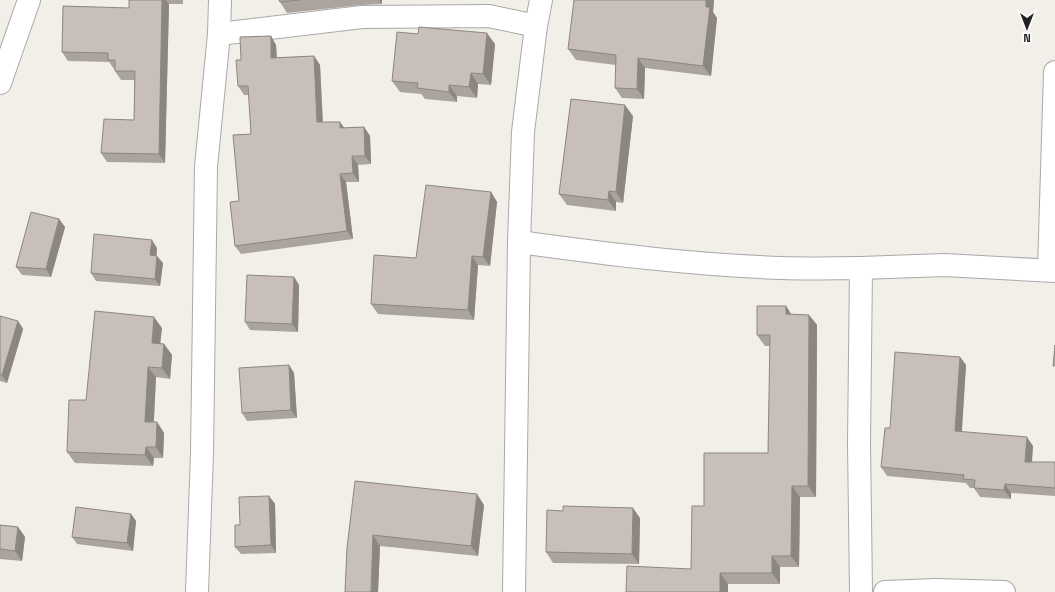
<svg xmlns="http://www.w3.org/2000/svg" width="1055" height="592" font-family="'Space Grotesk',sans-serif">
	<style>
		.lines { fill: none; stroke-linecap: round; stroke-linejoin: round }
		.street-casing { stroke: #a9a9a9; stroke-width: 24 }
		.street { stroke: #fff; stroke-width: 22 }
		.wall { fill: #aba49e }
		.shaded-wall { fill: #8b8681 }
		.building { fill: #c7bfb8; stroke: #8b8681 }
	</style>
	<rect width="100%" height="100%" fill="#f2efe9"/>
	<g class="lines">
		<defs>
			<g id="street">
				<path d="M536,26l5,-26"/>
				<path d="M219,34l143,-17 127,-1 47,10 -13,106 -4,110c87,12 175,23 263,26 27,1 53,0 79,0l-2,175 2,149"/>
				<path d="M0,83l29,-83"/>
				<path d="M861,268l83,-3 111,6"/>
				<path d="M1049,270l6,-198"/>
				<path d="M197,592l5,-139 4,-286 13,-133 1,-34"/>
				<path d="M514,592l5,-350"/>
				<path d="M885,592l51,-2 68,2"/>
			</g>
		</defs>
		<!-- street casing -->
		<use href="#street" class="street-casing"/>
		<!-- street -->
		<use href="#street" class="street"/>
	</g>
	<!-- wall -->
	<g class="wall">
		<path d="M129,0h54v4h-14l-4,159 -58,-1 -6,-9 33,-33v-40h-13l-6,-9v-2h-1l-5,-7 -41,-1 -6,-9 67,-44z"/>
		<path d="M279,0h103v4l-21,1 -74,8 -7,-11z"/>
		<path d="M574,0h140l-1,12 4,6 -6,58 -66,-8 -1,31 -22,-1 -7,-10 1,-23 -40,-5 -8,-11z"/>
		<path d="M271,36l5,9 1,13 37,-2 6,9 3,57 21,6 20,-1 6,9 1,28 -13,1 1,17h-13l7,57 -112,15 -6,-8 4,-45 12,-67 -2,-39h-5l-6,-9 3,-26z"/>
		<path d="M495,44l-4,41 -13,-1 -1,14 -20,-2v6l-32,-3 -4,-5 -21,-2 -8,-11z"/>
		<path d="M633,116l-10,87 -7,-1v9l-49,-6 -8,-11z"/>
		<path d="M491,192l6,10 -7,64 -12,-1 -4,55 -96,-6 -7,-10 45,-46z"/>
		<path d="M59,219l6,8 -14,50 -29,-2 -6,-8z"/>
		<path d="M157,248l-1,8 7,7 -3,23 -64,-5 -5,-8z"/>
		<path d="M294,277l5,8 -1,47 -48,-2 -5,-8z"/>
		<path d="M786,306l5,8 18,1 8,10 -1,172h-16l-1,70h-19v17h-52v8h-102l65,-23 13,-63 64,-53 2,-107h-5l-8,-11z"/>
		<path d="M0,316l18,5 5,8 -16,54 -7,-2z"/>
		<path d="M162,328l-2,16h4l8,11 -2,24 -14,-2 -2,45h3l7,11 -1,25h-9l-1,8 -78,-3 -8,-11 19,-52z"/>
		<path d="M960,357l6,8 -4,67 71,14 -1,16h23v34l-44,-3v6l-31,-2 -6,-9h-4l-4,-5 -79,-7 -6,-9 9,-39z"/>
		<path d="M289,365l5,8 3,45 -50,3 -5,-8z"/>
		<path d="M355,481l129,24 -6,51 -98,-10 -2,46z"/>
		<path d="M269,496l6,8 1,49 -35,1 -6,-7z"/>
		<path d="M563,511l77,7 -1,46 -86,-1 -7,-11z"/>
		<path d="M131,514l5,7 -3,30 -56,-7 -5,-7z"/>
		<path d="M0,525l18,2 7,10 -3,24 -22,-2z"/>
	</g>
	<!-- shaded-wall -->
	<g class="shaded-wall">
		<path d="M162,0h4l3,4 -4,159 -6,-9z"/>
		<path d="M379,0h3v4z"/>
		<path d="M706,0h8l-1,12 4,6 -6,58 -8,-10z"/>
		<path d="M487,33l8,11 -4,41 -8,-11z"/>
		<path d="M271,36l5,9 1,22 -6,-9z"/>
		<path d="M314,56l6,9 3,65 -6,-8z"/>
		<path d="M638,58l7,10 -1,31 -7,-10z"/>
		<path d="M471,73l7,11 -1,14 -8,-11z"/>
		<path d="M449,85l8,11v6l-8,-10z"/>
		<path d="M625,105l8,11 -10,87 -7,-11z"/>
		<path d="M340,122l6,8 -6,-2z"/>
		<path d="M364,127l6,9 1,28 -6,-8z"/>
		<path d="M352,156l6,9 1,17 -6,-9z"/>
		<path d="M340,174l6,8 7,57 -6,-8z"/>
		<path d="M609,191l7,11v9l-8,-11z"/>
		<path d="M491,192l6,10 -7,64 -7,-9z"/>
		<path d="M59,219l6,8 -14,50 -5,-8z"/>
		<path d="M152,240l5,8 -1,15 -6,-8z"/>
		<path d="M157,256l6,7 -3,23 -5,-7z"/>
		<path d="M472,256l6,9 -4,55 -6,-10z"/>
		<path d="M294,277l5,8 -1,47 -6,-8z"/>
		<path d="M786,306l7,11 -7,-3z"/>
		<path d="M809,315l8,10 -1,172 -8,-11z"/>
		<path d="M154,317l8,11 -3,26 -7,-11z"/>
		<path d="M18,321l5,8 -16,54 -5,-8z"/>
		<path d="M164,344l8,11 -2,24 -8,-11z"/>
		<path d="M960,357l6,8 -5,75 -6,-9z"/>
		<path d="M289,365l5,8 3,45 -6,-8z"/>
		<path d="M148,367l8,10 -3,56 -8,-11z"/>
		<path d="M157,422l7,11 -1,25 -7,-11z"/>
		<path d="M1027,437l6,9 -2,25 -6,-9z"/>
		<path d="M146,447l8,11 -1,8 -8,-11z"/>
		<path d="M1005,484l6,9v6l-7,-9z"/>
		<path d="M792,486l8,11 -1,70 -8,-11z"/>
		<path d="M477,494l7,11 -6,51 -7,-10z"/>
		<path d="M269,496l6,8 1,49 -5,-8z"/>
		<path d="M633,508l7,10 -1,46 -7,-10z"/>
		<path d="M131,514l5,7 -3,30 -6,-8z"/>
		<path d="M18,527l7,10 -3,24 -7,-10z"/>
		<path d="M373,535l7,11 -2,46h-7z"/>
		<path d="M772,556l8,11v17l-8,-11z"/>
		<path d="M720,573l8,11v8h-8z"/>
	</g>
	<!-- building -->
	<g class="building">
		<path d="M129,0h33l-3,154 -58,-1 3,-34 30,1 1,-49h-20v-11h-7v-7l-46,-1 1,-46 66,2z"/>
		<path d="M279,0h20l-19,2z"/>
		<path d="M574,0h132v7h4l-7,59 -65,-8 -1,31 -22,-1 1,-33 -48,-6z"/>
		<path d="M419,27l68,6 -4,41 -12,-1 -2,14 -20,-2v7l-32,-4 1,-5 -26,-2 5,-49 21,2z"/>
		<path d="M271,36v22l43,-2 3,66h23v6l24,-1 1,29h-13l1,17 -13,1 7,57 -112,15 -5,-44 9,-1 -6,-66 18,-1 -3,-48h-10l-2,-26h5l-1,-23z"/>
		<path d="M571,99l54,6 -9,87 -7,-1 -1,9 -49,-6z"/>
		<path d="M426,185l65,7 -8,65 -11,-1 -4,54 -97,-6 3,-49 42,3z"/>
		<path d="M31,212l28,7 -13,50 -30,-2z"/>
		<path d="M94,234l58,6 -2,15 7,1 -2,23 -64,-6z"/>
		<path d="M247,275l47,2 -2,47 -47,-2z"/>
		<path d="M757,306h29v8l23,1 -1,171h-16l-1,70h-19v17h-52v19h-94l1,-26 64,3 1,-63h12v-53h64l2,-118h-13z"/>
		<path d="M95,311l59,6 -2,26 12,1 -2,24 -14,-1 -3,55h12l-1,25h-10l-1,8 -78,-3 2,-52h17z"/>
		<path d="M0,316l18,5 -16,54h-2z"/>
		<path d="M1055,345v21h-2z"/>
		<path d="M895,352l65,5 -5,74 72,6 -2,25h30v26l-50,-4 -1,6 -30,-2 1,-8 -12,-1 1,-4 -83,-8 4,-39h5z"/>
		<path d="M289,365l2,45 -49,3 -3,-45z"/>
		<path d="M355,481l122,13 -6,52 -98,-11 -2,57h-26l2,-44z"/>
		<path d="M269,496l2,49 -36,2v-22h5l-1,-28z"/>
		<path d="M563,506l70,2 -1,46 -86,-2 1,-42 16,1z"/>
		<path d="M76,507l55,7 -4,29 -55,-6z"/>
		<path d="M0,525l18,2 -3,24 -15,-2z"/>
	</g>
	<!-- north arrow -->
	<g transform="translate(1027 28) rotate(180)" stroke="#ffffff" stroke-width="3" paint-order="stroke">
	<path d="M0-3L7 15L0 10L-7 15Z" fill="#222222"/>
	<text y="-6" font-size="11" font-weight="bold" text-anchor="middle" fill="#222222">N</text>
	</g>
</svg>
